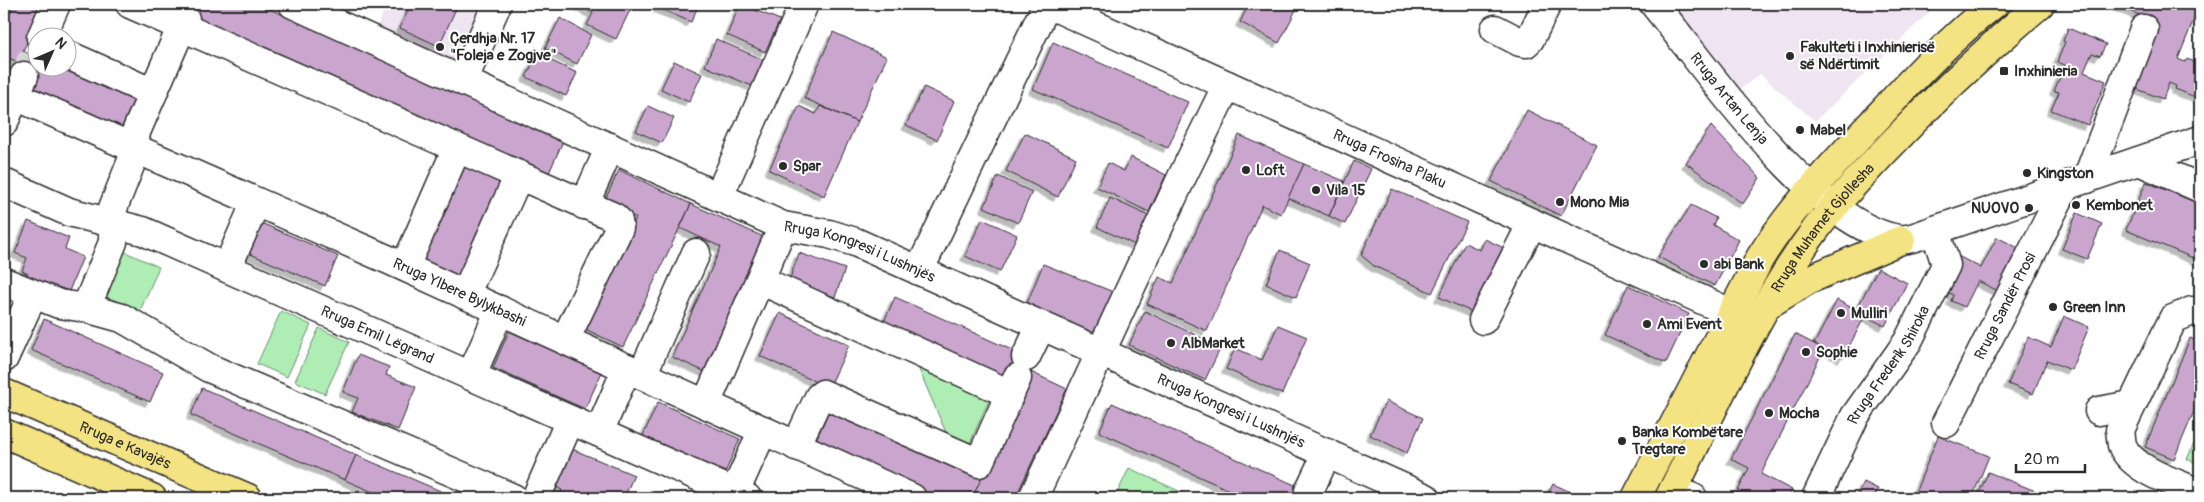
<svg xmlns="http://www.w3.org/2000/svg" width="2204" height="502" font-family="Pangolin,sans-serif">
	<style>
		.built { fill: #efe4f1 }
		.green { fill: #aeedb4; stroke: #6c8c70 }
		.building { fill: #caa6cf; stroke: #2b2b2b; filter: url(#shadow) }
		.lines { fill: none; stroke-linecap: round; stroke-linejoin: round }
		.minor-tunnel { stroke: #d5d5d5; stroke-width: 28; stroke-dasharray: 28 14; stroke-linecap: butt }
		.minor-casing { stroke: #2b2b2b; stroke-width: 31 }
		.major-casing { stroke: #2b2b2b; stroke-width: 31 }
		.minor { stroke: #fff; stroke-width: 28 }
		.major { stroke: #f4e382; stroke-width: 28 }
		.poi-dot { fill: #2b2b2b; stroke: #fff; stroke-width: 2 }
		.labels { text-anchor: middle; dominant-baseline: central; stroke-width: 4; stroke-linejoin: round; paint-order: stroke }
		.poi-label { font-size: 15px; font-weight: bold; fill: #2b2b2b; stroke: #fff; text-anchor: start }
		.street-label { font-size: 15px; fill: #2b2b2b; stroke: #fff }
	</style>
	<defs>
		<filter id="shadow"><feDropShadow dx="-4.5" dy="4.5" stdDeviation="0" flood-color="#0004"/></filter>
	</defs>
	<rect width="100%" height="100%" fill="#fff"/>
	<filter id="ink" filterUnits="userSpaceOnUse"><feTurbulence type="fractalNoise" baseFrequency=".02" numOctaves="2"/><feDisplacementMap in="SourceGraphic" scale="10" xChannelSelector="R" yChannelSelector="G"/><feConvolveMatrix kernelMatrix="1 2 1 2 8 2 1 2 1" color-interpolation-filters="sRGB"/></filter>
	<g filter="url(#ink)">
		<!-- built -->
		<g class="built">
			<path d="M387,4h96l-27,60 -80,-35z"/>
			<path d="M1654,4h284l-123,117 -55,-47 -31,24z"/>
		</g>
		<!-- green -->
		<g class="green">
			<path d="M123,251l36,16 -19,44 -36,-15z"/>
			<path d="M281,311l30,14 -24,52 -30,-13z"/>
			<path d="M319,328l30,14 -24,52 -30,-13z"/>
			<path d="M917,365l73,33 -21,47 -22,-10z"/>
			<path d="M2200,430v35l-13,-6z"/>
			<path d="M1129,468l65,30h-79z"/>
		</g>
		<!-- building -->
		<g class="building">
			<path d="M14,4h31l-22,47 15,7v10h30l71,27 -18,42 -95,-43 -10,-22 4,-9 -16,-7v-29z"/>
			<path d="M151,4h108l304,137 -18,41z"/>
			<path d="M411,4h47l-19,42 -39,-18z"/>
			<path d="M574,4h59l-17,35 -29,-14 6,-12z"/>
			<path d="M660,4h39l-8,18 -33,-14z"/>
			<path d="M740,4l40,16 -15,32 -38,-17z"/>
			<path d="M1249,4h50l-20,39 -39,-21z"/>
			<path d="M2112,4h88l-22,55 7,3 2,-3 13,5v35l-25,-10 1,-3 -7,-3 -6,16 -34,-13 26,-65z"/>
			<path d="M560,18l31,17 -14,29 -32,-16z"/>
			<path d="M2068,28l38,16 -6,12 -8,-3 -8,19 22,9 -18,44 -37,-15 8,-18 -5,-1 11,-26 -8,-3 8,-20 -2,-1z"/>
			<path d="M833,32l54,25 -30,65 -53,-24z"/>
			<path d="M716,39l48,21 -12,26 -47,-20z"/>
			<path d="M1053,42l135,60 -20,46 -135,-59z"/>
			<path d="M537,54l40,19 -11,23 -40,-19z"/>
			<path d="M674,61l28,13 -13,28 -28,-13z"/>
			<path d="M924,87l30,14 -17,39 -31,-15z"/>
			<path d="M648,106l26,12 -12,25 -26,-12z"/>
			<path d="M799,106l17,8 4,-8 37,16 -33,74 -55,-26z"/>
			<path d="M1527,110l70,35 -36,71 -70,-35z"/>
			<path d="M1711,126l49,52 -17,26 -57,-41z"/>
			<path d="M1025,133l51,25 -18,39 -52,-26z"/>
			<path d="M1239,135l65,29 -23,50 -19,-9 -55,126 -60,-27 12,-27 14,6z"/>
			<path d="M1131,157l35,18 -17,37 -52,-25 11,-24 16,8z"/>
			<path d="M1354,161l17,8 -26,55 -16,-8z"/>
			<path d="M1304,164l40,17 -15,35 -41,-18z"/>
			<path d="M461,165l42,19 -45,101 -42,-18z"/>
			<path d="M619,170l72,34 -68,143 -40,-19 53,-110 -32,-16z"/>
			<path d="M998,176l34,16 -14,31 -34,-16z"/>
			<path d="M2146,182l54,22v57l-74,-31z"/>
			<path d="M1392,189l75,33 -35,71 -58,-27 -13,-11z"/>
			<path d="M1110,198l39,18 -14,29 -38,-18z"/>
			<path d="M691,204l77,35 -60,134 -36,-16 49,-110 -41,-19z"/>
			<path d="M1691,205l25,13 -3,7 26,15 -24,46 -57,-29z"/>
			<path d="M2077,213l25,11 -15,35 -25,-10z"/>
			<path d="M982,219l35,16 -17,37 -35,-16z"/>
			<path d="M28,221l41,17 -4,11 18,8 -14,34 -11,-4 -3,9 -31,-12 4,-10 -6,-3 5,-13 -12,-5z"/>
			<path d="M261,223l77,33 -13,30 -77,-33z"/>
			<path d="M1997,237l25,13 -22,42 -22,-11 -13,26 -14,-6 2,-6 -12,-6 17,-33 23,12z"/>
			<path d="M1485,239l23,11 -30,65 -39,-18 26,-54 15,7z"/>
			<path d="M1280,250l30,13 -14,34 -30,-13z"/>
			<path d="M799,253l46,16 -10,28 -46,-16z"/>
			<path d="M1043,264l73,29 -17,44 -74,-29z"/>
			<path d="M1878,268l29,15 -22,43 -20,-10 -22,42 -29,-14 23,-44 19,10z"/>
			<path d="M1628,285l61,29 -23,49 -61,-28z"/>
			<path d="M895,297l141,64 -10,21h-21l-123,-56z"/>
			<path d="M1145,311l76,36 -16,33 -76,-35z"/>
			<path d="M780,313l69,32 -20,43 -69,-32z"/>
			<path d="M2064,316l25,11 -18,43 -24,-10 -14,34 -25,-10 20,-47 23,10z"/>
			<path d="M44,319l119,53 -13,30 -119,-52z"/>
			<path d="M1278,325l29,12 -25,57 -56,-25 9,-21 27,12z"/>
			<path d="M509,331l93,41 -17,37 -92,-41z"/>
			<path d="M1795,334l29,15 -63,125 31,16 -4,8h-50l-3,-1 14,-29 -18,-9z"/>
			<path d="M2190,338l10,4v55l-26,62 -29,-12z"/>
			<path d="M358,355l31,12 -3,8 30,12 -18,43 -46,-18 6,-14 -15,-6z"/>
			<path d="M1031,372l36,17 -52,109h-25l-15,-7z"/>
			<path d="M202,388l154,67 -11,25 -154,-65z"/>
			<path d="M1386,401l37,17 -16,35 -37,-18z"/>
			<path d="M658,402l82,37 -16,36 -82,-37z"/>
			<path d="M1112,403l203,91 -2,4h-66l-148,-66z"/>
			<path d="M829,411l152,68 -9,19h-39l-119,-54z"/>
			<path d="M1938,436l51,20 -17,42h-59z"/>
			<path d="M572,449l62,26 -10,23h-65l3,-8 -6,-3z"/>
			<path d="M356,455l9,4 92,39h-70l-33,-14 -9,-4z"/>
			<path d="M1988,472l65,26h-76z"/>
			<path d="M1864,482l14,7 -3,5 9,4h-28z"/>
			<path d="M1553,484l29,13v1h-36z"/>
		</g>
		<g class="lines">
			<!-- minor-tunnel -->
			<path class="minor-tunnel" d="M24,76l9,-20"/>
			<defs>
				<g id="minor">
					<path d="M130,4l484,213 4,4 1,7 -54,112"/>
					<path id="s1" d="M293,4l490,222 46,8 26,8 571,256"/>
					<path id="s2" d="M1048,4l683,309"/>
					<path id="s3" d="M1654,4c53,65 161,223 245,235 10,2 26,-6 36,-9l265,-90"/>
					<path d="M1495,29l25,13 6,1 4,-4 17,-35"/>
					<path d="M41,38l15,-34"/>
					<path d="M68,55l85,38"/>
					<path d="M463,81l34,-77"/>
					<path id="s4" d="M4,91l385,169 523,238"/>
					<path d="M4,122l20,-46"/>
					<path d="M2139,161l61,27"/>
					<path d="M2087,179l57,-150"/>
					<path id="s5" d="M4,183l65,29 74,19 604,267"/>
					<path d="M719,196l85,-192"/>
					<path d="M584,205l26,-58"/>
					<path d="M405,267l52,-119"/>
					<path d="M227,268l29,-66"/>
					<path d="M919,271l128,-267"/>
					<path d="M760,280l250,114"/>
					<path d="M4,282l55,22 27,4 36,10 87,50 304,130"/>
					<path d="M465,295l54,-120"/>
					<path d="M86,308l27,-66v-34l20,-50 3,-26 49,-113"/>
					<path d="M2200,312l-8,-1 -19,8 -53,111c1,5 1,11 2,15 10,26 55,38 78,48"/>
					<path d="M1483,320l49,-97"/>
					<path d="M1026,357l15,-31"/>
					<path d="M4,358l29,-64"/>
					<path d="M642,375l54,-122"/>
					<path d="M471,376l29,-66"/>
					<path d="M706,404l77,-178"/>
					<path d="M2099,411l32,-6"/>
					<path id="s6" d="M1946,423l119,-236"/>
					<path d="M599,432l28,-64"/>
					<path d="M796,446l23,-49 4,-3 156,69 38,-85"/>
					<path d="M1674,490l19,8"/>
					<path d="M1309,491l18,-38"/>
					<path d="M735,492l28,-62"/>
					<path d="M536,498l34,-78"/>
					<path d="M1033,498l149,-321 45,-92"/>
					<path id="s7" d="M1816,498l39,-82 53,-75 38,-76 -11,-35"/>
				</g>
				<g id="major">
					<path d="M1772,302l36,-22 93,-40"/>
					<path id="s8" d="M4,393l244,105"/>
					<path d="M4,433l148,65"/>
					<path d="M1636,498l124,-240c31,-50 72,-92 112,-135 38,-41 77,-84 122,-119"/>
					<path id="s9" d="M1669,498c46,-90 86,-187 147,-269 19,-26 43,-50 65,-74 50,-53 103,-103 159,-151"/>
				</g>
			</defs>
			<!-- minor casing -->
			<use href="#minor" class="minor-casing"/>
			<!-- major casing -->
			<use href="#major" class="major-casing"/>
			<!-- minor -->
			<use href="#minor" class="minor"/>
			<!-- major -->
			<use href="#major" class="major"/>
		</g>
	</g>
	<!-- markers -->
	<g class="poi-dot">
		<circle cx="440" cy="47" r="5"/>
		<circle cx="1790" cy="56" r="5"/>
		<rect x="1999" y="66" width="10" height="10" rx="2.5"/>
		<circle cx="1800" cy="130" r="5"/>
		<circle cx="783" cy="166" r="5"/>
		<circle cx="1246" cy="170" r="5"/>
		<circle cx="2027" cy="173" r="5"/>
		<circle cx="1316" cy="190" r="5"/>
		<circle cx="1560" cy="202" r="5"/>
		<circle cx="2076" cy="205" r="5"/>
		<circle cx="2029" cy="208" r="5"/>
		<circle cx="1704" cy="264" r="5"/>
		<circle cx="2053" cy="307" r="5"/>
		<circle cx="1841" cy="313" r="5"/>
		<circle cx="1647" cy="324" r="5"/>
		<circle cx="1171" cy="343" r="5"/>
		<circle cx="1806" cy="352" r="5"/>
		<circle cx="1769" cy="413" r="5"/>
		<circle cx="1622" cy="441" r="5"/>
	</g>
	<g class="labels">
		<!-- poi labels -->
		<g class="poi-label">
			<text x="450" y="38">Çerdhja Nr. 17<tspan x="450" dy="17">"Foleja e Zogjve"</tspan></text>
			<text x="1800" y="47">Fakulteti i Inxhinierisë<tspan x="1800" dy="17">së Ndërtimit</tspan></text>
			<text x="2014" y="71">Inxhinieria</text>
			<text x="1810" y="130">Mabel</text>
			<text x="793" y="166">Spar</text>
			<text x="1256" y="170">Loft</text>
			<text x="2037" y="173">Kingston</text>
			<text x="1326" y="190">Vila 15</text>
			<text x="1570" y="202">Mono Mia</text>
			<text x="2086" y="205">Kembonet</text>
			<text x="2019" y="208" text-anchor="end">NUOVO</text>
			<text x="1714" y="264">abi Bank</text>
			<text x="2063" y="307">Green Inn</text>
			<text x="1851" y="313">Mulliri</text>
			<text x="1657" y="324">Ami Event</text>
			<text x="1181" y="343">AlbMarket</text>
			<text x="1816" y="352">Sophie</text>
			<text x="1779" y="413">Mocha</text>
			<text x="1632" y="432">Banka Kombëtare<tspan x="1632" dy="17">Tregtare</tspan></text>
		</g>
		<!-- street labels -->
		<g class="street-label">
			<text stroke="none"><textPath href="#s3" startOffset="121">Rruga Artan Lenja</textPath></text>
			<text stroke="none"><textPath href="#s2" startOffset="375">Rruga Frosina Plaku</textPath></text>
			<text stroke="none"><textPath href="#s9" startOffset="312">Rruga Muhamet Gjollesha</textPath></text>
			<text stroke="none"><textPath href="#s1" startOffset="619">Rruga Kongresi i Lushnjës</textPath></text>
			<text stroke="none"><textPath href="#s4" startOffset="498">Rruga Ylbere Bylykbashi</textPath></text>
			<text stroke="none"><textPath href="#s6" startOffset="131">Rruga Sandër Prosi</textPath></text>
			<text stroke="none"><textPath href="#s5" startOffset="404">Rruga Emil Lëgrand</textPath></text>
			<text stroke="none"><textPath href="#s7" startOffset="152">Rruga Frederik Shiroka</textPath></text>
			<text stroke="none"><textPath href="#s1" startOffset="1024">Rruga Kongresi i Lushnjës</textPath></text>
			<text stroke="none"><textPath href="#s8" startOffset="132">Rruga e Kavajës</textPath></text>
		</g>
	</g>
	<!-- margin -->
	<rect width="2204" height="502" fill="none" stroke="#fff" stroke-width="20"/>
	<rect x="10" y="10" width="2184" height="482" fill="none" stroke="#2b2b2b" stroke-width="2" filter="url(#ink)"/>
	<!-- north arrow -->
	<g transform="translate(52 52) rotate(45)"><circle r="24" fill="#ffffff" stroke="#aaaaaa"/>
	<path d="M0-4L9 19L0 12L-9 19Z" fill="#2b2b2b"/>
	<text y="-8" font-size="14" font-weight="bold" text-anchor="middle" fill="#2b2b2b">N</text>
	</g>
	<!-- scale -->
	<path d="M2016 464v8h69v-8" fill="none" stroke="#2b2b2b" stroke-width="2.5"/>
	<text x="2024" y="464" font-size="15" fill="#2b2b2b" stroke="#ffffff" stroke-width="4" paint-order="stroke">20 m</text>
</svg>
